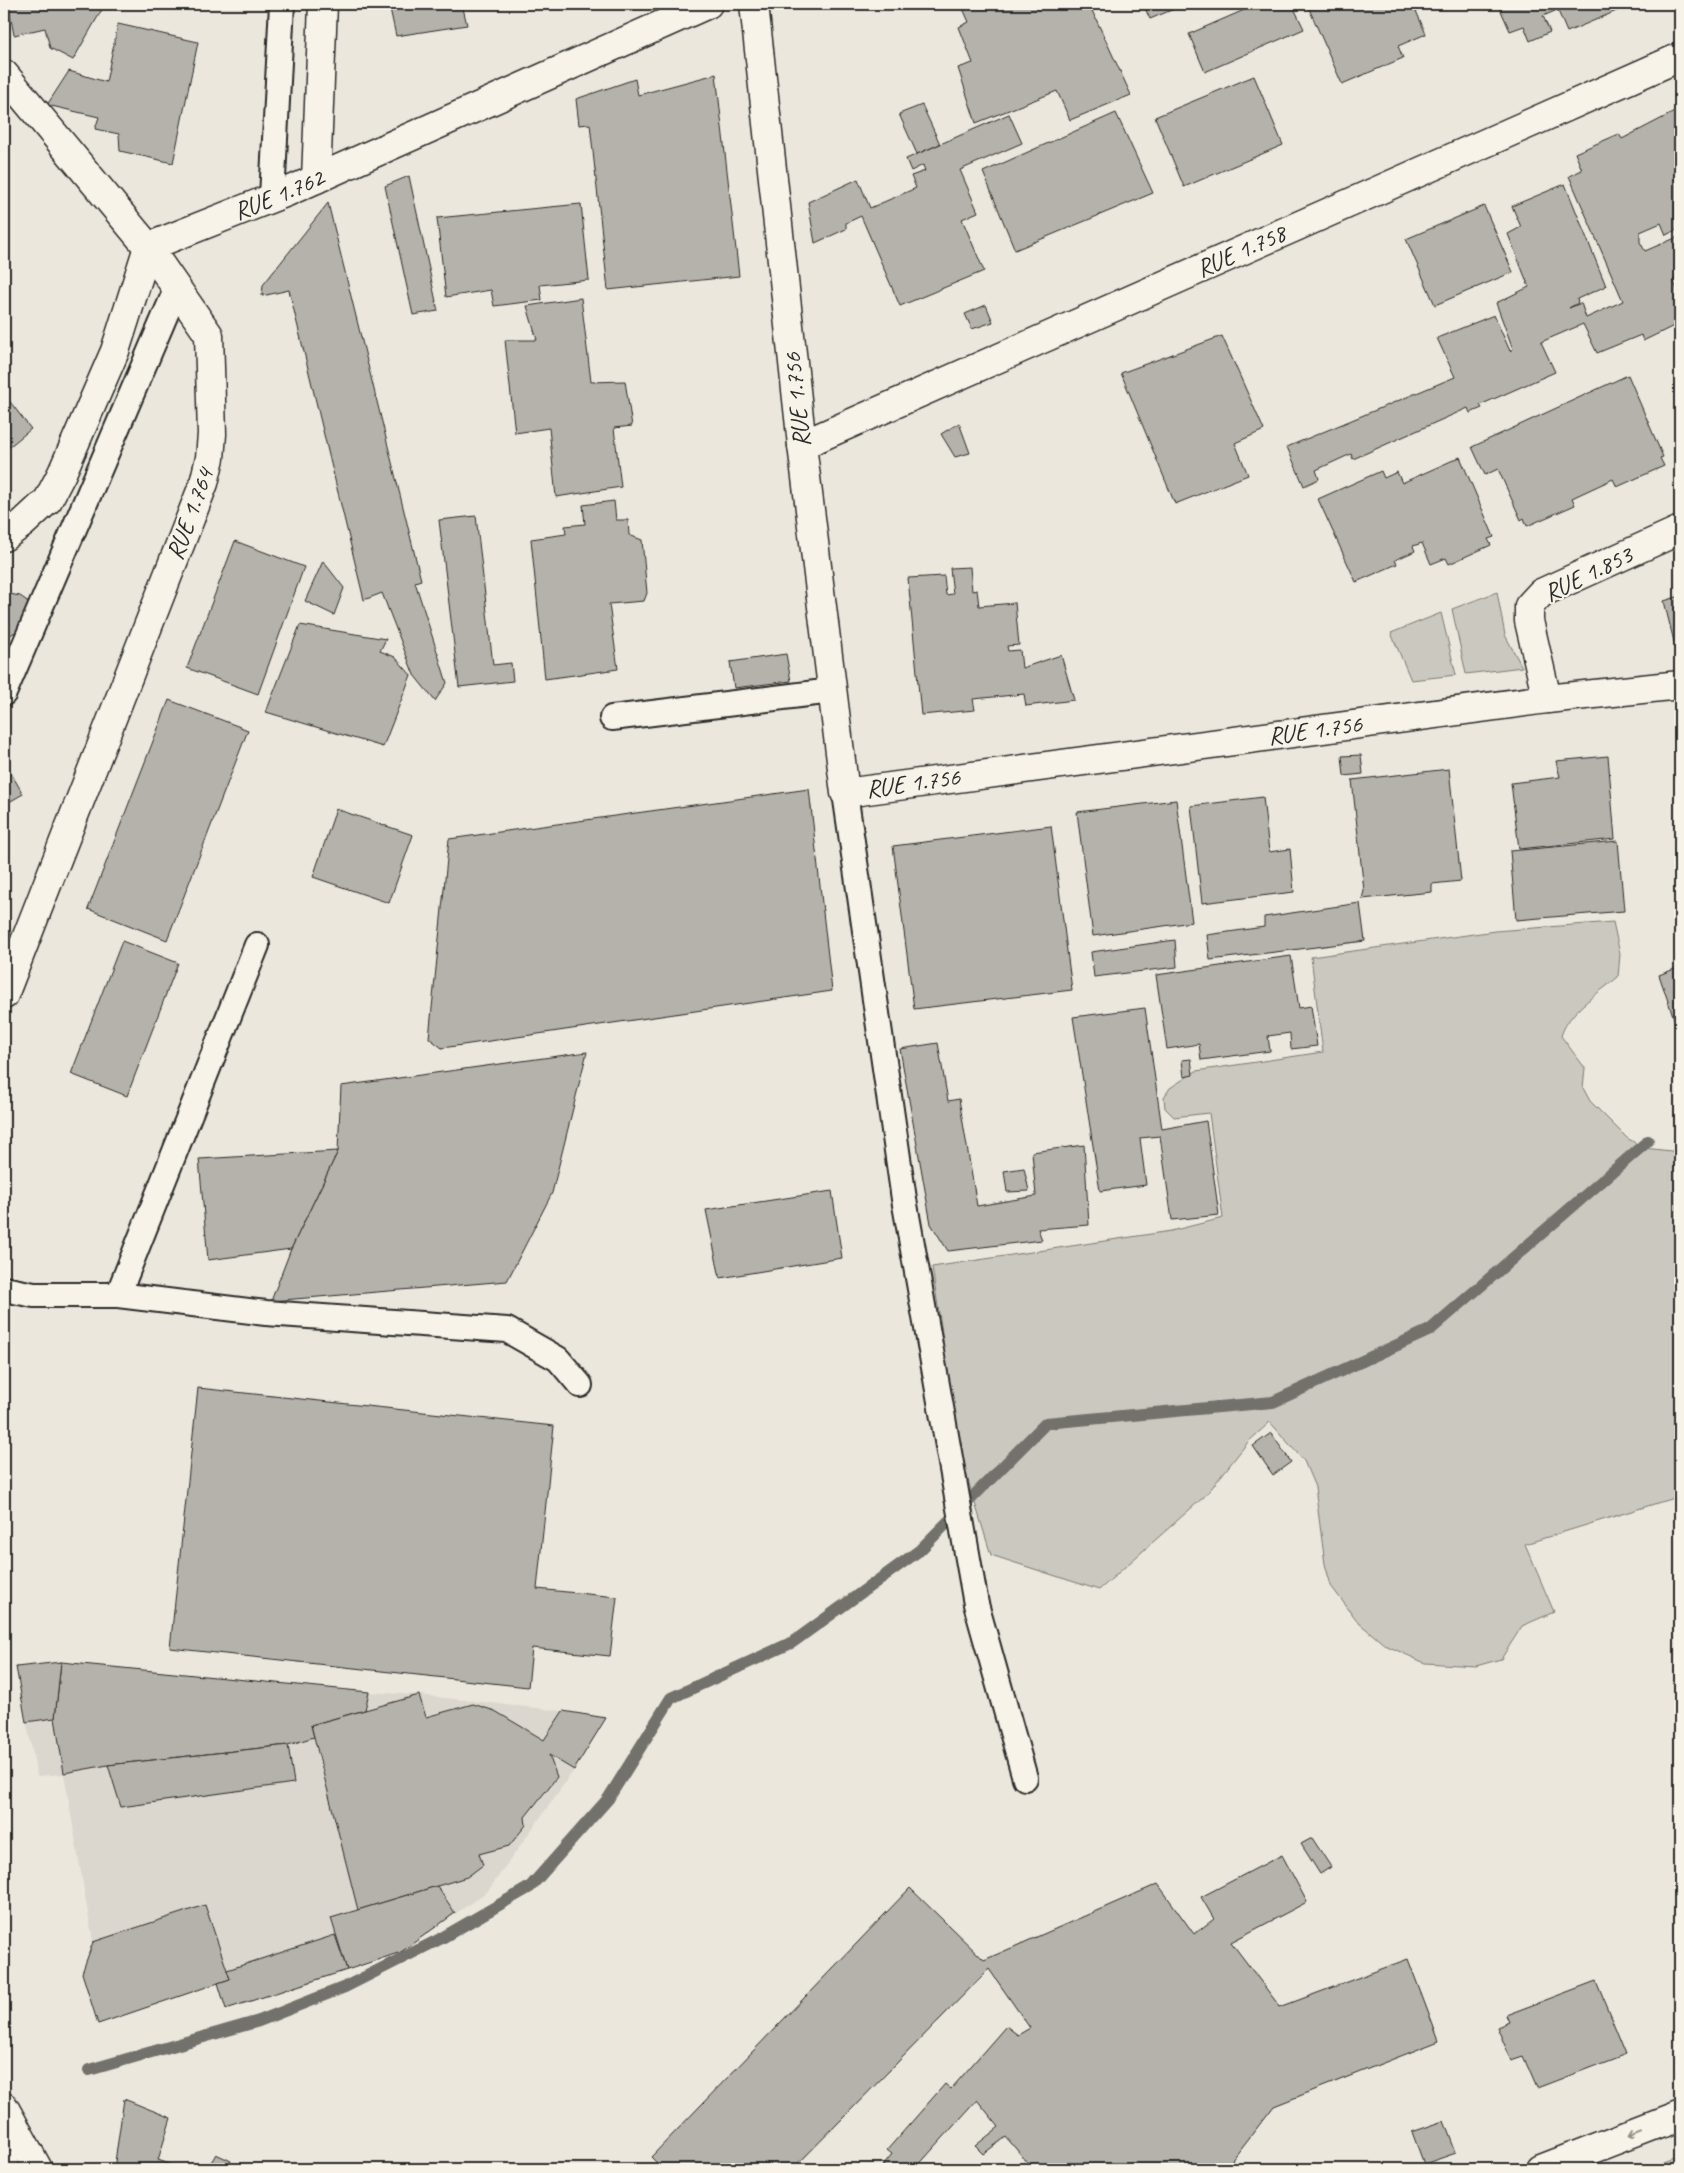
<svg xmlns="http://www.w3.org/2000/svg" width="1684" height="2173" font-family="Caveat,sans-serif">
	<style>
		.built { fill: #dbd7ce }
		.green { fill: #cbc8bf; stroke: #7b7a75 }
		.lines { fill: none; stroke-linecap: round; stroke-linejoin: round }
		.stream { stroke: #72716c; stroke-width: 12 }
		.building { fill: #b5b2ab; stroke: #2b2b2b }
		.service-casing { stroke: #2b2b2b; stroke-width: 28 }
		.minor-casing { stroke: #2b2b2b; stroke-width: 31 }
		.secondary-casing { stroke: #2b2b2b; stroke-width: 31 }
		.service { stroke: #f7f3e8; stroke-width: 24 }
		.minor { stroke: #f7f3e8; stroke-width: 28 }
		.secondary { stroke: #f7f3e8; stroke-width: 28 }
		.oneway { stroke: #918f8a }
		.labels { text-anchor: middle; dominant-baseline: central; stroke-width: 4.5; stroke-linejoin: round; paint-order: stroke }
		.street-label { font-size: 25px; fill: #2b2b2b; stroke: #f7f3e8 }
	</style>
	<rect width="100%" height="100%" fill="#ebe7dd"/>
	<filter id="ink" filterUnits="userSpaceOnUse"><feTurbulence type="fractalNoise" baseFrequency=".02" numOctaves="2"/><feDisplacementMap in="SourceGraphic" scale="10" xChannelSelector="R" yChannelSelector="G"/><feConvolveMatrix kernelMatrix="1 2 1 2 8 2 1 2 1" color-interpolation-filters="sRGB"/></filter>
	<g filter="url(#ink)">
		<!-- built -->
		<path class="built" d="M61,1662l308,30 50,3 144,16 43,7 -32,52 -86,121 -87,61 -175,57 -8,-26 -120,41 -16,-51 11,-31 -29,-168 -27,2 -21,-109z"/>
		<!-- green -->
		<g class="green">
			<path d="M1497,592l8,43 17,32 -56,7 -14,-65z"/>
			<path d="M1441,613l15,62 -45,5 -20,-47z"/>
			<path d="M1613,922l7,32 -2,23c-20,17 -49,33 -57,59l24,32 -2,20 7,13 37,37 17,10 36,4v344l-155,48 29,68 -32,14 -21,33 -25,7 -51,-3 -40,-18 -26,-22 -28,-37 -6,-22 -10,-77 -11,-26 -34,-39 -22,20 -42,53 -107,95 -108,-35 -47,-153 -1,-63 -11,-72 239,-36 52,-13 -14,-105 -35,4 -9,-9 -1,-11 6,-9 26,-17 127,-19 -12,-95 184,-26z"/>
			<path d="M1680,2156v13h-35z"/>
		</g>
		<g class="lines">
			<!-- stream -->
			<path class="stream" d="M89,2070l170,-49 86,-34 95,-48 90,-52 78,-88 63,-101 122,-56 127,-92 126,-127 227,-21 157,-72 218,-189"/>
		</g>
		<!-- building -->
		<g class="building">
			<path d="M8,4h93l3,2 -31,54 -23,-12 -5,-20 -31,7z"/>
			<path d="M389,4h103l-29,4 4,17 -71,11z"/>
			<path d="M961,4h128l42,91 -61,25 -13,-29 -81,32 -18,-55 15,-5 -14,-36 10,-5z"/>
			<path d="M1143,4h43l-36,15z"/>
			<path d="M1258,4h34l12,25 -99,43 -16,-38z"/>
			<path d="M1307,4h106l13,30 -28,12 5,12 -61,26z"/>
			<path d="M1498,4h54l3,7 -12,5 7,16 -20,9 -6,-15 -14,5z"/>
			<path d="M1555,4h78l-66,28z"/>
			<path d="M118,24l80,18 -25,121 -53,-12 -1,-17 -24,-5 4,-12 -52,-12 22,-34 37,11z"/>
			<path d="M716,74l23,202 -131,14 -18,-166 -11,1 -3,-26 59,-20 3,16z"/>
			<path d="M1254,76l29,69 -99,42 -29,-70z"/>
			<path d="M922,105l18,39 -23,10 -18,-40z"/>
			<path d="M1680,109v119l-14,7 -5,-12 -21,9v10l5,9 35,-15v41l-7,3 7,16v27l-37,18 -2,-6 -44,18 -14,-29 -42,18 14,30 -75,33 2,3 -12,5 -2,-5 -115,51 -2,-5 -35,16 3,9 -15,7 -17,-39 168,-70 -18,-39 57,-23 16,36 3,-2 -17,-46 33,-16 -21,-53 13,-7 -9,-21 53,-22 41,102 -29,13 1,4 -9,5 12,-5 5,15 37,-17 -54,-125 13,-6 -7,-17 44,-19 3,5z"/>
			<path d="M1116,113l37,80 -138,57 -32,-78z"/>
			<path d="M1009,114l13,29 -62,27 18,42 -16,7 22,52 -84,35 -39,-90 -15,7v6l-31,14 -7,-41 50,-23 12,29 46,-20 -5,-12 14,-5 -2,-6 -12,6 -5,-12z"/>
			<path d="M409,176l29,135 -25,4 -28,-129z"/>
			<path d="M328,203l93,377 -6,2 32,101 -12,18 -21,-26 -32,-82 -18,7 -75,-310 -27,6 1,-11z"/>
			<path d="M581,204l8,76 -49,5 2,15 -48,6 -3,-16 -45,7 -9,-79z"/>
			<path d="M1484,206l29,66 -78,33 -29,-66z"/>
			<path d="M581,298l10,84 34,-1 7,45 -18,2 7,59 -65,10 -7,-69 -34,5 -10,-93h32l-10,-34z"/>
			<path d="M986,305l7,17 -21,7 -7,-15z"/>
			<path d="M1222,336l42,94 -29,13 13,32 -73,29 -54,-131z"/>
			<path d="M1628,375l35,82 -3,1 4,8 -47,21 -4,-8 -41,19 3,7 -48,21 -3,-8 -3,2 -23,-51 -13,6 -13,-28z"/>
			<path d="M4,394l27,35 -27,22z"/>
			<path d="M959,423l11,30 -15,4 -14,-23z"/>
			<path d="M1460,457l34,80 -6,2 3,6 -42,19 -3,-6 -15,6 -9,-21 -9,3 2,5 -20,9 2,4 -41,18 -38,-83 63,-28 3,7 13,-6 5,11z"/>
			<path d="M614,501l2,19h12l1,15 13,5 5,53 -3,8 -35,3 9,65 -73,10 -14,-140 35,-5 -1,-8 20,-2 -2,-19z"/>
			<path d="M476,516l17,149 18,-2 2,18 -54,6 -20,-167z"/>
			<path d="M235,541l69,26 -46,127 -71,-26z"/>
			<path d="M323,561l21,27 -10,27 -29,-14z"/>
			<path d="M970,567l2,24 5,-1 2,16 36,-3 4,42 -12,1 1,5 12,-1 2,18 39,-13 13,45 -48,6 -2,-12 -51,5 2,11 -54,5 -13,-137 36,-2 2,19 7,-1 -3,-26z"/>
			<path d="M4,593l16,3 6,4 13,17 -35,22z"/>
			<path d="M1680,596v53l-4,1 -12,-49z"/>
			<path d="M300,625l86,14 -6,12 15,6 16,18 -28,72 -117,-35z"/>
			<path d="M786,654l5,27 -57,7 -4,-26z"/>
			<path d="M169,700l79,30 -81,210 -79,-31z"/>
			<path d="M1361,755l2,19 -19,2 -2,-20z"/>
			<path d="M1608,756l7,83 -96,10 -8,-66 49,-6 -4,-16z"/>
			<path d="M8,768l15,26 -19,11v-35z"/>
			<path d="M1449,769l12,112 -29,3v8l-70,7 2,-8 -12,-111z"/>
			<path d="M809,789l23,202 -390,57 -13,-10 20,-199z"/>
			<path d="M1263,797l6,55 21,-3 4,43 -92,11 -11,-97z"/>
			<path d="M1176,800l16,122 -99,14 -16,-124z"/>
			<path d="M336,809l77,26 -24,68 -76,-26z"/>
			<path d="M1051,826l21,164 -158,19 -21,-163z"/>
			<path d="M1618,841l6,70 -108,9 -6,-69z"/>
			<path d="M1360,903l5,38 -155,19 -3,-25 57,-8v-10z"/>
			<path d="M1175,940l2,27 -83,10 -3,-25z"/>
			<path d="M122,941l56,22 -51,133 -56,-22z"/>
			<path d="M1291,956l8,52 12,-2 6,40 -26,3 -1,-16 -22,3 2,15 -69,9 -2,-16 -32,5 -11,-74z"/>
			<path d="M1677,968l3,11v57l-21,-61z"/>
			<path d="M1145,1008l17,121 44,-8 13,94 -47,5 -12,-84 -20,2 6,47 -46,6 -27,-174z"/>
			<path d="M938,1043l10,58 11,-2 18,107 59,-10 -4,-44 52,-7 5,80 -51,4 4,11 -94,11 -17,-27 -31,-175z"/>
			<path d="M587,1052l-35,141 -45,88 -236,20 20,-52 47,-98 3,-65z"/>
			<path d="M1191,1059l2,16 -9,2 -2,-17z"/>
			<path d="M338,1151l-47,98 -83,11 -9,-101z"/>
			<path d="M1024,1168l5,23 -22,1 -3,-21z"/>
			<path d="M832,1191l10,67 -122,20 -14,-68z"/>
			<path d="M198,1388l356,38 -17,163 80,8 -7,59 -78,-8 -4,39 -358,-39z"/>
			<path d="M1271,1433l20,29 -18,13 -20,-29z"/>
			<path d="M61,1662l308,30 -4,18 -54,15 3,12 -26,8 -180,20 -44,8 -9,-55z"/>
			<path d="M61,1662l-6,56 -29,4 -10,-55z"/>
			<path d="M419,1695l7,22 47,-13 22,7 49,29 19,-29 43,7 -32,52 -25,-15 8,22 -32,40 1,8 -17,21 -30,8 4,11 -16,12 -109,33 -47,-185z"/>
			<path d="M288,1745l6,38 -173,24 -13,-42z"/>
			<path d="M1312,1838l19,29 -11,7 -19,-30z"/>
			<path d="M1282,1855l25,47 -76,40 49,65 128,-48 31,82 -165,65 -42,54 8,9h-207l-27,-32 -23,17 -8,-8 24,-19 -22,-27 -62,69h-35l12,-15 -5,-4 58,-66 6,5 55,-63 12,9 12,-7 -41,-59 -196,200h-130l-12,-12 259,-269 74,72 174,-76 36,50 20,-15 -13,-22z"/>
			<path d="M437,1886l18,27 -54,39 -54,18 -16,-52z"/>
			<path d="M205,1905l25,74 -132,45 -16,-51 11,-31z"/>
			<path d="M335,1935l12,35 -121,39 -8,-26 12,-4 -3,-9z"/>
			<path d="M1596,1981l30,73 -89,34 -14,-32 -12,4 -14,-33 12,-5 -3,-7z"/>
			<path d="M124,2099l47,19 -13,42 25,9h-69z"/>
			<path d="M1444,2121l12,32 -32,11 -12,-32z"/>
			<path d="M216,2154l15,7 -4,8h-20z"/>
		</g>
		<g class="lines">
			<defs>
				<g id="service">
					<path d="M272,197l10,-193"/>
					<path d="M4,693l172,-403"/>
					<path d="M612,718l220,-27"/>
					<path d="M845,793l59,406 72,405 49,174"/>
					<path d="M4,1289l30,6h84l148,18 241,17 51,29 22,26"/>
					<path d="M118,1295l139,-350"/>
				</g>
				<g id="minor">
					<path d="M754,4l48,441 43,348 702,-94 133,-14"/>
					<path d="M4,74l144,173 61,88 3,99 -2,24 -6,25 -200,512"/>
					<path d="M316,179l7,-175"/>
					<path d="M802,445l878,-388"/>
					<path id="s1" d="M4,537l18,-13 26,-24 14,-27 53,-122 33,-104 139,-55 421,-188"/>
					<path d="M1547,699l-18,-78v-15l12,-13 139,-63"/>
				</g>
				<g id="secondary">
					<path d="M4,2107l34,62"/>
					<path d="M4,2163v6"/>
					<path d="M1541,2169l139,-54"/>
				</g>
			</defs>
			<!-- service casing -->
			<use href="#service" class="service-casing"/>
			<!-- minor casing -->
			<use href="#minor" class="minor-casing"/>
			<!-- secondary casing -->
			<use href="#secondary" class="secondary-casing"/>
			<!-- service -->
			<use href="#service" class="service"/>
			<!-- minor -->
			<use href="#minor" class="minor"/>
			<!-- secondary -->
			<use href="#secondary" class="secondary"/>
		</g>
		<!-- one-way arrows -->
		<defs><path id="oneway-shaft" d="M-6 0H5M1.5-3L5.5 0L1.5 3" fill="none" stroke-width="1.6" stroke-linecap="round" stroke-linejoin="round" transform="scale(1.25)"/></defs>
		<use class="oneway" href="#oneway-shaft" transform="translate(1635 2133) rotate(159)"/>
	</g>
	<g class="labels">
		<!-- street labels -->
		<g class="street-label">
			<text stroke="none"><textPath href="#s1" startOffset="471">RUE 1.762</textPath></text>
			<text transform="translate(1241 251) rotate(-24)">RUE 1.758</text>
			<text transform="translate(797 400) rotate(-96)">RUE 1.756</text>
			<text transform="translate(190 514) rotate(-70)">RUE 1.764</text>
			<text transform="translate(1588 574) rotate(-26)">RUE 1.853</text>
			<text transform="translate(1315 730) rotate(-8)">RUE 1.756</text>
			<text transform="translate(913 783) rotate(-8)">RUE 1.756</text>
		</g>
	</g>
	<!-- margin -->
	<rect width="1684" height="2173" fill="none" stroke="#f7f3e8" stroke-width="20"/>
	<rect x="10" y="10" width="1664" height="2153" fill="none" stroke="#2b2b2b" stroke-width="2" filter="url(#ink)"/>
</svg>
